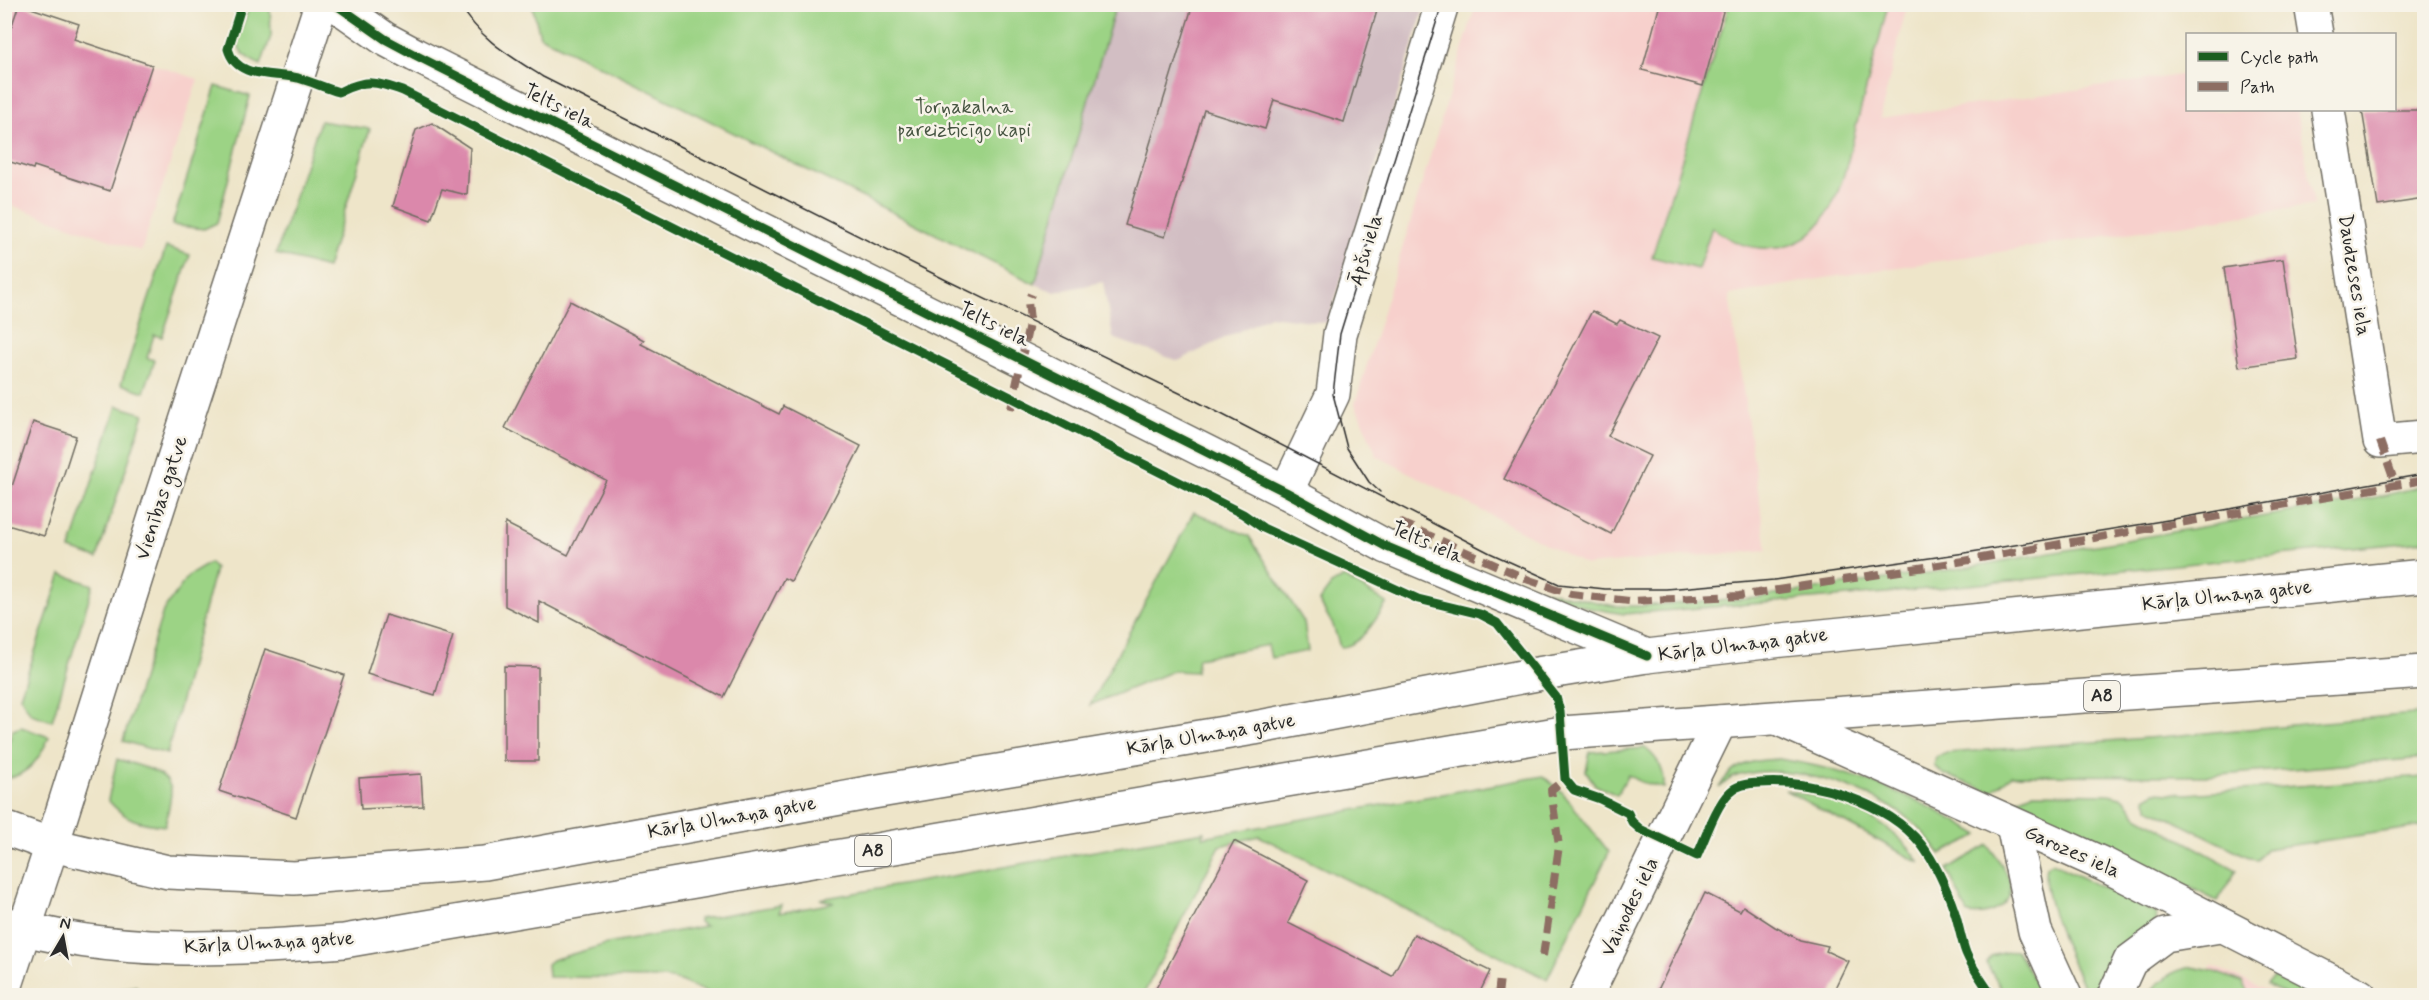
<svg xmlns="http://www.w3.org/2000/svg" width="2429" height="1000" font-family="Mynerve,sans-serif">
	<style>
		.built { fill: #f7d0cc }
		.industrial { fill: #d2bec3 }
		.green { fill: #9cd385; stroke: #647f58; stroke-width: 1.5 }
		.building { fill: #db88ab }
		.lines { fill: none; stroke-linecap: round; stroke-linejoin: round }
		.street-casing { stroke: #6f6c62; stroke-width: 36 }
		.secondary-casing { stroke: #6f6c62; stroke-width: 36 }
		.highway-casing { stroke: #6f6c62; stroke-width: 36 }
		.street { stroke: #fff; stroke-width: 33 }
		.secondary { stroke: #fff; stroke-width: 33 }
		.highway { stroke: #fff; stroke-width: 33 }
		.tram { stroke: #2b2b2b; stroke-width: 1.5 }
		.quiet { stroke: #8d6e63; stroke-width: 8; stroke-dasharray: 15 8; stroke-linecap: butt }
		.cycleway-casing { stroke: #f7f3e8; stroke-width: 13 }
		.cycleway { stroke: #1b5e20; stroke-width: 9 }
		.labels { text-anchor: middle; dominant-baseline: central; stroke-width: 5; stroke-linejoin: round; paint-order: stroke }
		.shield { fill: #f7f3e8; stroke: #686764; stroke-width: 1.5 }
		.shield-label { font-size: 18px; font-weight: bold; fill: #2b2b2b }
		.street-label { font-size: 20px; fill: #2b2b2b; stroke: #f7f3e8 }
		.park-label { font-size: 20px; fill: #475542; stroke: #f7f3e8 }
	</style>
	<rect width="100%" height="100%" fill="#f7f3e8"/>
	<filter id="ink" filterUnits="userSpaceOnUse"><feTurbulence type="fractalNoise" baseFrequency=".0167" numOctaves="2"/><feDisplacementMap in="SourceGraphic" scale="12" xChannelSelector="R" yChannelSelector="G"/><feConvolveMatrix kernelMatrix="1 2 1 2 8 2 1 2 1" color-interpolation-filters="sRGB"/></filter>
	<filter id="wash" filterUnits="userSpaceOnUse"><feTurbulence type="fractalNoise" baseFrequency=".008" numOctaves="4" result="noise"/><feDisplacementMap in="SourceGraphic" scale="24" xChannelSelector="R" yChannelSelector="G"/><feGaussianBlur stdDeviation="1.35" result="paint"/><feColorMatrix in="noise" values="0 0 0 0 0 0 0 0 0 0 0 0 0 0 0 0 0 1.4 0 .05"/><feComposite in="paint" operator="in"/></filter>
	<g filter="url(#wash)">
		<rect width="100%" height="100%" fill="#eee5c9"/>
		<!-- built -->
		<g class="built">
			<path d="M5,5h16l58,19 -4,15 123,40 -57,172 -136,-48z"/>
			<path d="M1476,5h431l-27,113 307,-44 1,36h109l17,95 -489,73 -96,17 38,255 -181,15 -209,-109 -22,-52z"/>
			<path d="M2212,966l65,29 -81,1z"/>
		</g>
		<!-- industrial -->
		<path class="industrial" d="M1116,5h309l-97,318 -58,-7 -92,45 -65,-23 -10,-56 -48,10 -20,-8z"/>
		<!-- green -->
		<g class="green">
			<path d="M250,5h20l1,31 -10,29c-36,-15 -21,-30 -11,-60z"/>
			<path d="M532,5v-1l584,1 -81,279 -495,-248z"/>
			<path d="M1729,5h159c-9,36 -19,73 -29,110 -12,47 -23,129 -84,133 -26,2 -44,-6 -63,-21l-14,42 -46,-12z"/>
			<path d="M216,86l34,10 -33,127 -13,6 -32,-4z"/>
			<path d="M320,121l50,8 -43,139 -51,-14z"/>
			<path d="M166,247l24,8 -28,82 -8,-2 -7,23 8,2 -11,32 -23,-8z"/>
			<path d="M117,406l27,8 -47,144 -27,-9z"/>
			<path d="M2424,486v55l-538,52 -262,21 -35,-6 -59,-21 84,19h24l109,-7 215,-31 415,-71z"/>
			<path d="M1194,512l55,24 55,86 4,29 -37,7 -3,-13 -70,13 -2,14 -23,-1 -83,34z"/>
			<path d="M210,563l5,6 -48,185 -44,-13 40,-130 25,-35z"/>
			<path d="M61,574l32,11 -41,136 -21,-7 -11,-18z"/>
			<path d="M1344,577l43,26c-11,15 -27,45 -47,44l-7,-22 -14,-24 12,-16z"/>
			<path d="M2424,713v45l-215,18 -197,-1 -21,17 -48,-18 -9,-8 2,-9 11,-4 213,-16z"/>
			<path d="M21,727l28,10c-9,21 -20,38 -44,42v-26l8,-23z"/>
			<path d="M1645,748c14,11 20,23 19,40l-23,-6 -13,-7 -11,20 -22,-10 -9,-14 4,-19z"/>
			<path d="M117,759c17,6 55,11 54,34 -1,11 -4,23 -6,33 -26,-3 -39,-5 -57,-26z"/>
			<path d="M1779,759c70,10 141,38 200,76l-39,19c-7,-9 -13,-18 -21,-26 -37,-37 -135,-70 -185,-51 -6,2 -11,8 -15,11 13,-25 34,-28 60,-29z"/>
			<path d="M1543,776l20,17 46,59 -62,127 -288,-143 -39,10 -77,149h-430l-33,-14 -15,-3 -117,-1 -1,-13 5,-4 55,-16 98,-18 -6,-4v-3l83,-14 -3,8 55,-10 -14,-4 384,-67 -1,5z"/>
			<path d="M2424,777v49l-158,23 -9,12 -108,-53 -4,-10 10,-6 32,2z"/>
			<path d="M1785,790c52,9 105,27 135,73z"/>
			<path d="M2032,793l77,1 15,4 12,17 101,55 -20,31 -153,-77 -53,-22z"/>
			<path d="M1988,845c7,11 19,24 22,37 5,24 -22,35 -42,32l-21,-45z"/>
			<path d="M2052,863l105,51 -1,8c-32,22 -48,31 -61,70l-4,3 -4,-1c-13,-27 -48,-99 -41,-128z"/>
			<path d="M2016,950l27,45h-38l-19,-32 5,-7z"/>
			<path d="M2191,967l21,4 30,11 7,13h-100c11,-16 23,-24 42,-28z"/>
			<path d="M2273,977l36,18h-22l-20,-10z"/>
			<path d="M136,986l2,5 -7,4h-34z"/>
		</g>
		<g id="blocks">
			<!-- building -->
			<g class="building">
				<path d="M19,4l60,20 -5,15 78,26 -42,126 -76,-25 -1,3 -29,-9v-111z"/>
				<path d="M1193,4h186l-35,118 -70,-22 -9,29 -61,-19 -39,127 -40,-12z"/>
				<path d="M1660,4h65l-22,82 -61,-16z"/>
				<path d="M2362,110h62v89l-46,7z"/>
				<path d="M432,123l38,25 -3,47 -25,-6 -11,31 -38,-14 23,-76z"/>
				<path d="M2283,259l15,100 -59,8 -15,-99z"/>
				<path d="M570,301l74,39 -3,4 138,70 4,-8 78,40 -70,135 -7,-3 -60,119 -185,-96v22l-34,-17v-83l63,32 38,-75 -101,-52z"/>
				<path d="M1592,311l25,13 3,-4 38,18 -50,98 42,20 -39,78 -107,-55z"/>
				<path d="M33,422l43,14 -32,100 -40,-12v-13z"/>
				<path d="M386,615l67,21 -18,59 -68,-21z"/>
				<path d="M265,649l79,26 -48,142 -77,-26z"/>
				<path d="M504,666l34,1v94h-34z"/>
				<path d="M421,774l2,32 -62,3 -2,-31z"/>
				<path d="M1234,841l74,39 -20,43 104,53 22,-42 76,37 -12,25h-326z"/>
				<path d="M1705,893l35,18 3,-5 32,21 25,13 28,6 -2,5 22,10 -17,35h-176z"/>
			</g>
		</g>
	</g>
	<g filter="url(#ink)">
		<use href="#blocks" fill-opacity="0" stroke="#6f6c62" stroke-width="1.5"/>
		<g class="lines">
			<defs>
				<g id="street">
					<path d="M2311,4l5,30"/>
					<path d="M2328,110l52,331 44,-4"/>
					<path d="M1286,492l47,-98 7,-60 102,-330"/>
					<path d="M1779,719l326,146 255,131"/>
					<path d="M2013,825l22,106 30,65"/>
					<path d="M1586,996l134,-274"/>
					<path d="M2114,996l16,-35 35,-26 55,-9"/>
				</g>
				<g id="secondary">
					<path d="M335,4l50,35 30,16 871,437 101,55 260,109"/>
					<path d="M52,845l103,-328 166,-513"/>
				</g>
				<g id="highway">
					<path d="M4,828l48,17 116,27 126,6 191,-15 388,-71 381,-64 283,-54 110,-18 135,-16 642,-64"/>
					<path d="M4,923c110,34 228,26 340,18l1218,-208 862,-61"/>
					<path d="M4,991l48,-146"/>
				</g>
			</defs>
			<!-- street casing -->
			<use href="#street" class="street-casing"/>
			<!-- secondary casing -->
			<use href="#secondary" class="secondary-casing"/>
			<!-- highway casing -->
			<use href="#highway" class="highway-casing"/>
			<!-- street -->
			<use href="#street" class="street"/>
			<!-- secondary -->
			<use href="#secondary" class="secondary"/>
			<!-- highway -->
			<use href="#highway" class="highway"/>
			<!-- tram -->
			<g class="tram">
				<path d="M460,4c19,35 50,52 83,73l403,203 250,121 294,152 69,31 46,5h61l108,-9 191,-27 209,-34 250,-45"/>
				<path d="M1380,492l-11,-10 -22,-34 -14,-54 7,-60 102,-330"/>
			</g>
			<!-- quiet -->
			<g class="quiet">
				<path d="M1011,409l19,-89 -2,-18 3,-8"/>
				<path d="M2380,441l16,45"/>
				<path d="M1399,522l130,58 42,14 58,7 65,-3 45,-2 225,-35 460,-81"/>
				<path d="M1543,956l16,-110 -8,-56 14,-11"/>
				<path d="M1498,996l2,-19"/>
			</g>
			<defs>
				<g id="cycleway">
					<path d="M242,4l-14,45c9,31 45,23 70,29 14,4 27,10 41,14 27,-13 36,-11 64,-1l840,423 20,14 155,71 62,15 17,9 59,74 4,15 5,67 9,11 26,9 28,14 4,9 8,7 57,27c8,-17 19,-51 33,-64 8,-8 20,-9 30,-9 51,-4 127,19 161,61 15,20 26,45 34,69 4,13 6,27 11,40 6,15 17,29 26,43"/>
					<path d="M335,4l50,35 30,16 871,437 101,55 260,109"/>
				</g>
			</defs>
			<!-- cycleway casing -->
			<use href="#cycleway" class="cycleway-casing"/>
			<!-- cycleway -->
			<use href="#cycleway" class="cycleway"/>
		</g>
	</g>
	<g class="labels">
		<!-- shield labels -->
		<g class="shield">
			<rect x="2084" y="681" width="36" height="30" rx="4.5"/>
			<rect x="855" y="836" width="36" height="30" rx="4.5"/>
		</g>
		<g class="shield-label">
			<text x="2102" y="696">A8</text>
			<text x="873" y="851">A8</text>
		</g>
		<!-- street labels -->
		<g class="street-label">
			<text transform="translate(559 107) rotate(27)">Telts iela</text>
			<text transform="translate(1366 250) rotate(-73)">Āpšu iela</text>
			<text transform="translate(2354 275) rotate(81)">Daudzeses iela</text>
			<text transform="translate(994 325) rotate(27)">Telts iela</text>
			<text transform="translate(162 498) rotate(-72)">Vienības gatve</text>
			<text transform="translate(1427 543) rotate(24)">Telts iela</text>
			<text transform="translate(2227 596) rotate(-6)">Kārļa Ulmaņa gatve</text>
			<text transform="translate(1743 645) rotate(-7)">Kārļa Ulmaņa gatve</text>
			<text transform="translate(1211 735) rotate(-10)">Kārļa Ulmaņa gatve</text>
			<text transform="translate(732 818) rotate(-10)">Kārļa Ulmaņa gatve</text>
			<text transform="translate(2072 852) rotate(24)">Garozes iela</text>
			<text transform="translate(1630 907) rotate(-64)">Vaiņodes iela</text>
			<text transform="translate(269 943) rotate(-3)">Kārļa Ulmaņa gatve</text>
		</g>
		<!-- park labels -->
		<g class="park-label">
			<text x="964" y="107">Torņakalna<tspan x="964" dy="23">pareizticīgo kapi</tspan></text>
		</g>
	</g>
	<!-- margin -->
	<rect width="2429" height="1000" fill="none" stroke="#f7f3e8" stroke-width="24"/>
	<!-- legend -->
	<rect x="2186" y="33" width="210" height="78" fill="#f7f3e8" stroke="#a5a39c" stroke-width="1.5"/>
	<rect x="2198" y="52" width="30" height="9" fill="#1b5e20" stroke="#a5a39c" stroke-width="1.5"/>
	<text x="2240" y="63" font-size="18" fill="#2b2b2b">Cycle path</text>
	<rect x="2198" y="82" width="30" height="9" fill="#8d6e63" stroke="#a5a39c" stroke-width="1.5"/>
	<text x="2240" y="93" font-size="18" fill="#2b2b2b">Path</text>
	<!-- north arrow -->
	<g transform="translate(63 937) rotate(10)" stroke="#f7f3e8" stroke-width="4.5" paint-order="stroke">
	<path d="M0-4.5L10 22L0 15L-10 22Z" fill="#2b2b2b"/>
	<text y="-9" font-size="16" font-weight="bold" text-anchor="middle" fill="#2b2b2b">N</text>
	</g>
</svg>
